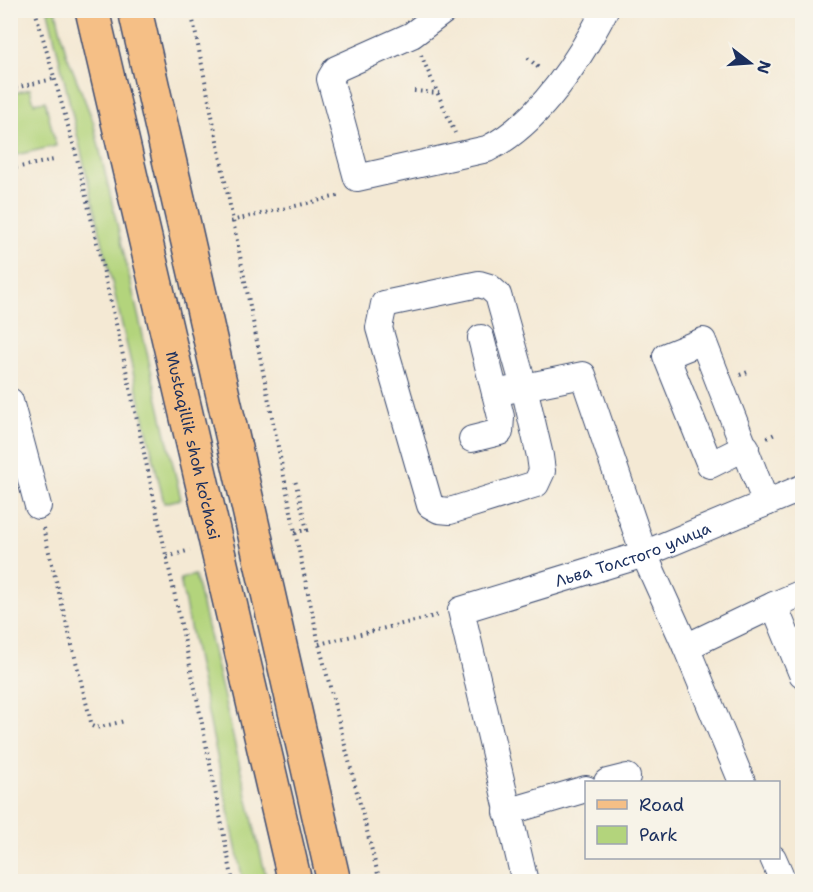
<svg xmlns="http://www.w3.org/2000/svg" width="813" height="892" font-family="'Shantell Sans',sans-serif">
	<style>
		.green { fill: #b3d47c; stroke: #67826d; stroke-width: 1.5 }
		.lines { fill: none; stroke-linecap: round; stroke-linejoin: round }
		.minor-casing { stroke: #3c4b70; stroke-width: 28 }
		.major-casing { stroke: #3c4b70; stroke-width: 36 }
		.path { stroke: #3c4b70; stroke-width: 4; stroke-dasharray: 1.5 4.5; stroke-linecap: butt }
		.minor { stroke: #fff; stroke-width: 26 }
		.major { stroke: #f5bf86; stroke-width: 33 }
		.labels { text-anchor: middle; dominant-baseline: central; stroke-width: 4.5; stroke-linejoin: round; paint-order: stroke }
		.street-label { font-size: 16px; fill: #1b2f5e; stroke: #f7f3e8 }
	</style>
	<rect width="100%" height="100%" fill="#f7f3e8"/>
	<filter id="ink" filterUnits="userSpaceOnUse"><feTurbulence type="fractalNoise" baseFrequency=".0167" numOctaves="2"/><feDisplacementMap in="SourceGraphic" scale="12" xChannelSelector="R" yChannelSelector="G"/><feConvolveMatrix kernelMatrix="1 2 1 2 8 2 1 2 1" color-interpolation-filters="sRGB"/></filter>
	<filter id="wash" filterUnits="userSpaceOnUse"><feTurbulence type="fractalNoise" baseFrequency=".008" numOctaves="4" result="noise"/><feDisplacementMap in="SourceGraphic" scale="24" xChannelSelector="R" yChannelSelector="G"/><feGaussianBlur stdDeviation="1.35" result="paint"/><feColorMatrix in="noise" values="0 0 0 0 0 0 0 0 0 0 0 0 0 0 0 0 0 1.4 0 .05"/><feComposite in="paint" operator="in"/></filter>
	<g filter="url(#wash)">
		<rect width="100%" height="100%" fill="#f4e9d4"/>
		<!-- green -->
		<g class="green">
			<path d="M48,11h8l10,42 27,68 88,378 -17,4z"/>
			<path d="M30,89l4,14 11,-2 11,45 -45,10v-62z"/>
			<path d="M195,575l72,306h-24l-63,-302z"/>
		</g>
	</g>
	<g filter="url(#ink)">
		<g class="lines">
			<defs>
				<g id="minor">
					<path d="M445,10l-33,25 -76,34 -6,10 27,99 130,-29c51,-25 92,-89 118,-139"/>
					<path d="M479,284l10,3 9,8 26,92 16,69 2,15 -6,13 -86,27 -11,-1 -9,-5 -51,-177 5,-24z"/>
					<path d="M481,338l14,55"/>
					<path d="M10,401l28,105"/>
					<path d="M472,439l28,-7 1,-15 -6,-24 88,-18 61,179 42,93 88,-42 28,69"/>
					<path d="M746,447l-36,18 -44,-109 37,-15 63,162"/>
					<path d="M774,605l28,-12"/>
					<path d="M686,647l56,135"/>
					<path d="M607,782l20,-5"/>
					<path d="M507,812l79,-23"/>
					<path d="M773,858l7,16 -2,8"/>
					<path id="s1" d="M525,882l-64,-272 183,-56 158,-66"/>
				</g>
				<g id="major">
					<path id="s2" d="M92,10l203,872"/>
					<path d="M135,10l199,872"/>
				</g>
			</defs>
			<!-- minor casing -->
			<use href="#minor" class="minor-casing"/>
			<!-- major casing -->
			<use href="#major" class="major-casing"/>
			<!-- path -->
			<g class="path">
				<path d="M35,10l41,144 41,174 80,370 36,184"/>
				<path d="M191,10l104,522 24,112 61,238"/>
				<path d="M421,55l34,78"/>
				<path d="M528,58l13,12"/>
				<path d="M10,89l43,-10"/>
				<path d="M414,91l25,2"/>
				<path d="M10,169l44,-9"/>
				<path d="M231,221l111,-26"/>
				<path d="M740,375l11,-4"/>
				<path d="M767,438l10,-5"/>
				<path d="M43,528l49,198 4,2 29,-7"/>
				<path d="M295,532l12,-2 -12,-50"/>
				<path d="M167,557l23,-7"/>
				<path d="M319,644l120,-29"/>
			</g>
			<!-- minor -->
			<use href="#minor" class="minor"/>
			<!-- major -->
			<use href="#major" class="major"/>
		</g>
	</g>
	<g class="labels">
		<!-- street labels -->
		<g class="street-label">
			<text stroke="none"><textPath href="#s2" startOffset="447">Mustaqillik shoh ko'chasi</textPath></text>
			<text stroke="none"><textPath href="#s1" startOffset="460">Льва Толстого улица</textPath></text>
		</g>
	</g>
	<!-- margin -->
	<rect width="813" height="892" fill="none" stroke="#f7f3e8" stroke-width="36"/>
	<!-- legend -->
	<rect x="585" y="781" width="195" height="78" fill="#f7f3e8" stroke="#9fa5b1" stroke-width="1.5"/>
	<rect x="597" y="800" width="30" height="9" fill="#f5bf86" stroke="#9fa5b1" stroke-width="1.5"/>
	<text x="639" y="811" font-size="18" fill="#1b2f5e">Road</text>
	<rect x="597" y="826" width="30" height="18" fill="#b3d47c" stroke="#9fa5b1" stroke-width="1.5"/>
	<text x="639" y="841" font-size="18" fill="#1b2f5e">Park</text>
	<!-- north arrow -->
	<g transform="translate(750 63) rotate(107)" stroke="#f7f3e8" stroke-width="4.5" paint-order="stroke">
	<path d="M0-4.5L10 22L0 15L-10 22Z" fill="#1b2f5e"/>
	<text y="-9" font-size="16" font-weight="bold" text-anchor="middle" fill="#1b2f5e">N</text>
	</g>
</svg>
